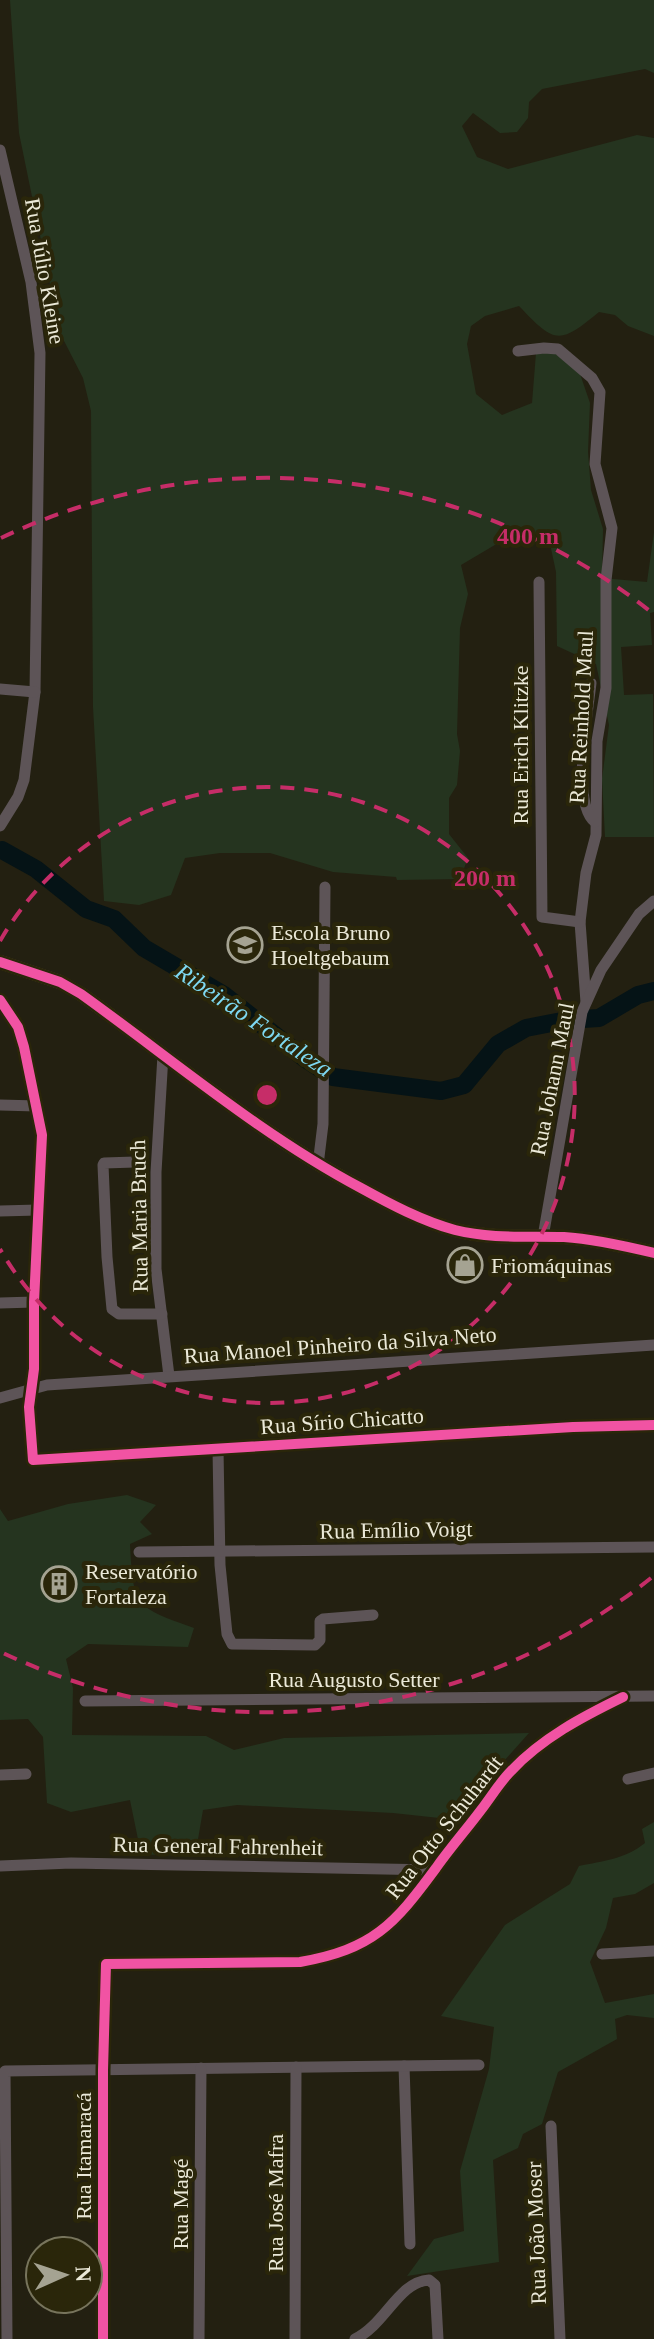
<svg xmlns="http://www.w3.org/2000/svg" width="654" height="2339" font-family="Georgia,serif">
	<style>
		.green { fill: #25341f }
		.lines { fill: none; stroke-linecap: round; stroke-linejoin: round }
		.river { stroke: #051316; stroke-width: 18 }
		.minor { stroke: #5d5457; stroke-width: 11 }
		.major { stroke: #695b62; stroke-width: 14 }
		.cycleway-casing { stroke: #2a260a; stroke-width: 15 }
		.cycleway { stroke: #f153a3; stroke-width: 10 }
		.ring { fill: none; stroke: #c62d68; stroke-width: 4; stroke-dasharray: 14 10 }
		.labels { text-anchor: middle; dominant-baseline: central; stroke-width: 8; stroke-linejoin: round; paint-order: stroke }
		.street-label { font-size: 22px; fill: #ebe9d8; stroke: #2a260a }
		.poi-label { font-size: 22px; fill: #ebe9d8; stroke: #2a260a; text-anchor: start }
		.water-label { font-size: 24px; font-style: italic; fill: #7ed9f2; stroke: #2a260a }
		.centre { fill: #c62d68; stroke: #2a260a; stroke-width: 4 }
		.ring-label { font-size: 24px; text-anchor: middle; font-weight: bold; fill: #c62d68; stroke: #2a260a; stroke-width: 8; stroke-linejoin: round; paint-order: stroke }
	</style>
	<rect width="100%" height="100%" fill="#232011"/>
	<!-- green -->
	<g class="green">
		<path d="M10,0h644v73l-9,-4 -103,20 -13,13 -1,16 -11,14 -17,1 -27,-20 -11,13 15,31 31,12 129,-34 17,3v198l-26,-10 -13,-11 -16,-3c-40,33 -44,32 -80,-6l-34,10 -14,10 -4,18 9,50 26,21 30,-12 4,-50 17,-1 26,19 11,32 -2,49 3,38 12,39 -1,49 45,4 7,-50v80l-4,1 2,32 -31,2 3,48 29,-1 1,143h-49l-3,-58 7,-54 -13,-61 -39,-18 -1,-74 -7,-33 -27,-10 -61,36 7,29 -8,34 -3,106 3,17 -3,34 -8,13v36l19,24 -8,21 -63,1 -1,-3 -63,-5 -63,-19h-50l-35,5 -14,37 -32,10 -35,-4 -11,-194 -2,-296 -8,-33 -23,-45 -41,-200z"/>
		<path d="M127,1495l29,10 -16,17 12,12 -22,10c3,64 6,63 64,84l-6,19 -100,-3 -22,15 7,29 -1,47 134,1 28,14 50,-12 245,-5 -49,55 -22,32 -65,-7 -156,-8 -34,5 -8,47 -54,-3 -11,-54 -59,12 -24,-9 -4,-66 -15,-18 -28,1v-211l8,12 60,-17z"/>
		<path d="M654,1822v61l-19,11 -22,4 -7,30 -16,34 15,41 49,-9v24l-27,-3 -12,4 2,20 -59,33 -16,52 -19,10 -5,14 -25,12 6,102 -92,14 27,-37 30,-8 -4,-60 29,-102 5,-42 -53,-11 64,-91 65,-41 9,-18c24,-5 46,-7 66,-23l-3,-14z"/>
	</g>
	<g class="lines">
		<!-- river -->
		<path class="river" d="M2,850l34,19 50,40 28,10 30,29 80,47 80,63 29,19 108,14 23,-6 34,-41 28,-16 41,-8 32,-2 39,-23 16,-4"/>
		<!-- minor -->
		<g class="minor">
			<path d="M0,150l31,132 9,71 -5,339 -11,88 -6,17 -18,29"/>
			<path d="M518,351l26,-3 14,1 34,29 8,14 -5,72 17,64 -6,52v108l-9,53 -1,94 -10,38 -6,49 6,80"/>
			<path d="M539,582l3,335 38,5"/>
			<path d="M591,683c-3,28 -20,122 4,139"/>
			<path d="M0,689l35,3"/>
			<path d="M0,1000l18,27 6,20 18,88 -8,167v67l-5,38 4,53 540,-33 81,-2"/>
			<path d="M163,1055l-7,117v97l13,107"/>
			<path d="M0,1105l37,1"/>
			<path d="M135,1162l-31,1 -1,2 4,92 5,52 7,5h43"/>
			<path d="M318,1165l5,-41 2,-237"/>
			<path d="M0,1211l38,-1"/>
			<path d="M543,1237l39,-225 19,-42 38,-56 15,-13"/>
			<path d="M0,1303l34,-1"/>
			<path d="M0,1398l47,-13 607,-40"/>
			<path d="M218,1449l2,116 7,69 5,10 83,1 5,-5v-19l3,-2 50,-4"/>
			<path d="M139,1552l515,-5"/>
			<path d="M85,1701l569,-5"/>
			<path d="M0,1775l26,-1"/>
			<path d="M628,1779l26,-6"/>
			<path d="M0,1866l71,-3 364,7"/>
			<path d="M602,1954l52,-3"/>
			<path d="M404,2066l6,178"/>
			<path d="M551,2126l9,213"/>
			<path d="M7,2339l-2,-268 474,-6"/>
			<path d="M103,2339v-269l3,-106 194,-2c73,-13 94,-37 136,-94 14,-20 30,-38 45,-58 10,-13 19,-28 30,-39 31,-33 71,-54 112,-74"/>
			<path d="M199,2339l2,-271"/>
			<path d="M295,2339l1,-272"/>
			<path d="M355,2339c31,-15 43,-57 74,-59l6,5 3,54"/>
		</g>
		<!-- major -->
		<path class="major" d="M0,962l60,20 21,12c92,66 180,141 280,194 29,16 61,33 94,42 36,9 72,6 109,7 30,2 61,9 90,16"/>
		<defs>
			<g id="cycleway">
				<path d="M0,962l60,20 21,12c92,66 180,141 280,194 29,16 61,33 94,42 36,9 72,6 109,7 30,2 61,9 90,16"/>
				<path d="M0,1000l18,27 6,20 18,88 -8,167v67l-5,38 4,53 540,-33 81,-2"/>
				<path d="M103,2339v-269l3,-106 194,-2c73,-13 94,-37 136,-94 14,-20 30,-38 45,-58 10,-13 19,-28 30,-39 31,-33 71,-54 112,-74"/>
			</g>
		</defs>
		<!-- cycleway casing -->
		<use href="#cycleway" class="cycleway-casing"/>
		<!-- cycleway -->
		<use href="#cycleway" class="cycleway"/>
	</g>
	<!-- distance rings -->
	<g class="ring">
		<path d="M0 941A308 308 0 1 1 0 1249"/>
		<path d="M651 1578A617 617 0 0 1 1 1652M1 538A617 617 0 0 1 651 612"/>
	</g>
	<!-- icons -->
	<defs>
		<symbol id="school-ring" viewBox="-11 -11 22 22"><circle r="9.5" fill="#2a260a" stroke="#a5a392" stroke-width="1.5"/><path d="M0-5L7-2L0 1L-7-2ZM-4 1L0 2.5L4 1V4Q0 6-4 4Z" fill="#a5a392"/></symbol>
		<symbol id="shop-ring" viewBox="-11 -11 22 22"><circle r="9.5" fill="#2a260a" stroke="#a5a392" stroke-width="1.5"/><path d="M-5-2.5h2.3a2.7 3.5 0 0 1 5.4 0H5L5.5 6h-11ZM-1.5-2.5h3a1.5 2.3 0 0 0-3 0Z" fill="#a5a392"/></symbol>
		<symbol id="building-ring" viewBox="-11 -11 22 22"><circle r="9.5" fill="#2a260a" stroke="#a5a392" stroke-width="1.5"/><path d="M-4-6H4V6H1V3H-1V6H-4ZM-2.5-4.3h1.7v1.8h-1.7ZM.8-4.3h1.7v1.8H.8ZM-2.5-1h1.7V.8h-1.7ZM.8-1h1.7V.8H.8Z" fill="#a5a392"/></symbol>
	</defs>
	<g fill-rule="evenodd">
		<use href="#school-ring" x="225" y="925" width="40" height="40"/>
		<use href="#shop-ring" x="445" y="1245" width="40" height="40"/>
		<use href="#building-ring" x="39" y="1564" width="40" height="40"/>
	</g>
	<g class="labels">
		<!-- street labels -->
		<g class="street-label">
			<text transform="translate(45 271) rotate(80)">Rua Júlio Kleine</text>
			<text transform="translate(581 717) rotate(-87)">Rua Reinhold Maul</text>
			<text transform="translate(520 745) rotate(-90)">Rua Erich Klitzke</text>
			<text transform="translate(552 1079) rotate(-79)">Rua Johann Maul</text>
			<text transform="translate(139 1216) rotate(-91)">Rua Maria Bruch</text>
			<text transform="translate(340 1345) rotate(-4)">Rua Manoel Pinheiro da Silva Neto</text>
			<text transform="translate(342 1421) rotate(-4)">Rua Sírio Chicatto</text>
			<text transform="translate(396 1530) rotate(-1)">Rua Emílio Voigt</text>
			<text x="354" y="1679">Rua Augusto Setter</text>
			<text transform="translate(444 1827) rotate(-52)">Rua Otto Schuhardt</text>
			<text transform="translate(218 1846) rotate(1)">Rua General Fahrenheit</text>
			<text transform="translate(83 2156) rotate(-90)">Rua Itamaracá</text>
			<text transform="translate(275 2203) rotate(-90)">Rua José Mafra</text>
			<text transform="translate(180 2204) rotate(-90)">Rua Magé</text>
			<text transform="translate(536 2233) rotate(-92)">Rua João Moser</text>
		</g>
		<!-- poi labels -->
		<g class="poi-label">
			<text x="271" y="932">Escola Bruno<tspan x="271" dy="25">Hoeltgebaum</tspan></text>
			<text x="491" y="1265">Friomáquinas</text>
			<text x="85" y="1571">Reservatório<tspan x="85" dy="25">Fortaleza</tspan></text>
		</g>
		<!-- water labels -->
		<g class="water-label">
			<text transform="translate(254 1020) rotate(34)">Ribeirão Fortaleza</text>
		</g>
	</g>
	<circle cx="267" cy="1095" r="12" class="centre"/>
	<g class="ring-label">
		<text x="528" y="544">400 m</text>
		<text x="485" y="886">200 m</text>
	</g>
	<!-- north arrow -->
	<g transform="translate(64 2275) rotate(87)"><circle r="38" fill="#2a260a" stroke="#77745c" stroke-width="2"/>
	<path d="M0-6L14 30L0 20L-14 30Z" fill="#a5a392"/>
	<text y="-12" font-size="22" font-weight="bold" text-anchor="middle" fill="#ebe9d8">N</text>
	</g>
</svg>
